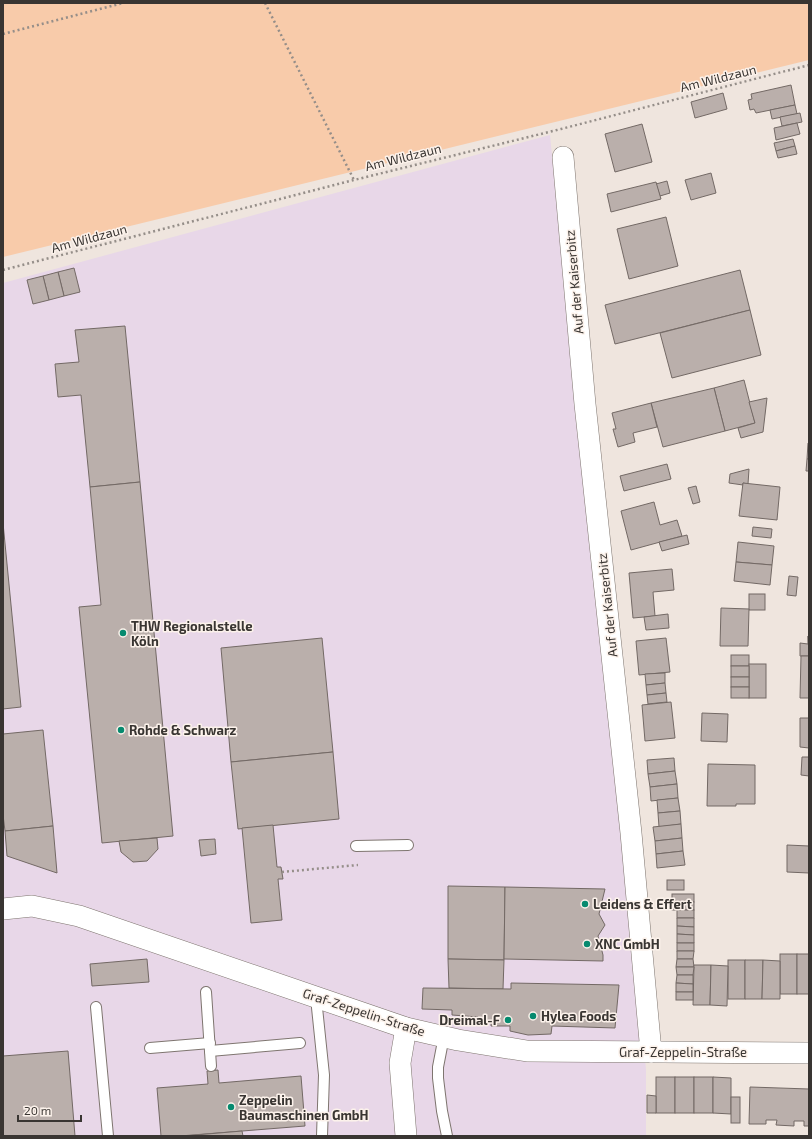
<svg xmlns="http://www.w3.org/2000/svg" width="812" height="1139" font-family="'Exo 2',sans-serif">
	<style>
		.industrial { fill: #e8d7e8 }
		.green { fill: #f8cbaa }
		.building { fill: #baafab; stroke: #736965 }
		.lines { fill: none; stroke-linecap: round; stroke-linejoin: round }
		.service-casing { stroke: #7e756f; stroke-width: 12 }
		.minor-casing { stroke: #7e756f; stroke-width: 22 }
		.path { stroke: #958e89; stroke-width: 2.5; stroke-dasharray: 2 3; stroke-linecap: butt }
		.service { stroke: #fff; stroke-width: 10 }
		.minor { stroke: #fff; stroke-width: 21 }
		.poi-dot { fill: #068a6f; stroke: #fcf2eb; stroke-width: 1.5 }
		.labels { text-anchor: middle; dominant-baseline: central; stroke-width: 3; stroke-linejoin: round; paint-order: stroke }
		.street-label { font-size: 13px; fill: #393532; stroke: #fcf2eb }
		.poi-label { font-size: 13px; font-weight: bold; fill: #393532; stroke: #fcf2eb; text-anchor: start }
	</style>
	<rect width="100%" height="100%" fill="#efe5de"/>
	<!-- industrial -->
	<path class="industrial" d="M550,135l46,463 50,471v67h-643v-853z"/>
	<!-- green -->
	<path class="green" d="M3,3h806v57l-806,197z"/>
	<!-- building -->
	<g class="building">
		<path d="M791,85l4,20 -39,8 -2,-4 -4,1 -2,-10 4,-1 -1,-5z"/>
		<path d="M723,93l4,16 -32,9 -4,-16z"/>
		<path d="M795,105l2,9 -25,5 -2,-9z"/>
		<path d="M800,113l2,9 -20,4 -2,-9z"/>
		<path d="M797,123l3,11 -24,6 -2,-12z"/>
		<path d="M642,124l10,38 -37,10 -10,-38z"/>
		<path d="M793,139l2,7 -19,5 -2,-8z"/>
		<path d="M795,146l2,8 -19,4 -2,-7z"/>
		<path d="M711,173l5,20 -25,7 -6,-20z"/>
		<path d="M667,181l3,12 -10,3 -4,-12z"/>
		<path d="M656,182l5,17 -50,13 -4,-18z"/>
		<path d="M666,217l12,49 -49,13 -12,-50z"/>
		<path d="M74,268l6,24 -16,4 -6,-24z"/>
		<path d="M740,270l10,40 -135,34 -10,-39z"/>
		<path d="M58,272l6,24 -15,4 -6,-24z"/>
		<path d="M43,276l6,24 -16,4 -6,-24z"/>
		<path d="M750,310l11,45 -89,23 -12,-45z"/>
		<path d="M125,326l15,156 -50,5 -9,-92 -23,2 -3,-33 24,-2 -4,-32z"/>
		<path d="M744,380l11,43 -30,8 -11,-43z"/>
		<path d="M714,388l11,43 -62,16 -12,-44z"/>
		<path d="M767,398l-4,34 -22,6 -3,-10 17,-5 -6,-21z"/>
		<path d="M651,403l6,24 -24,6 2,9 -17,5 -5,-18h3l-4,-16z"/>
		<path d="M808,443l1,1v15h-2z"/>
		<path d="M807,459h2v12h-3z"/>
		<path d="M667,464l4,15 -47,12 -4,-15z"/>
		<path d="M749,469l-1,15 -5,-1v2l-14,-2 1,-9z"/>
		<path d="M140,482l33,354 -71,7 -23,-236 22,-2 -11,-118z"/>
		<path d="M743,483l37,4 -3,33 -38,-4z"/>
		<path d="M696,486l4,16 -7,2 -5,-16z"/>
		<path d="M654,502l6,23 17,-5 5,16 -51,14 -10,-39z"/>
		<path d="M3,523l18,184 -18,2z"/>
		<path d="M753,527l19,2 -1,9 -19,-2z"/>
		<path d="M687,535l2,9 -27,7 -3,-9z"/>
		<path d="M738,542l36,4 -2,19 -36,-3z"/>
		<path d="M736,562l36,3 -2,20 -36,-4z"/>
		<path d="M672,569l2,21 -21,2 2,24 -22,2 -4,-45z"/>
		<path d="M789,576l9,1 -2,19 -9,-1z"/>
		<rect x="749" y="594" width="16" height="16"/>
		<path d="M721,608l28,1 -1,37h-28z"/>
		<path d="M668,614l1,14 -23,2 -2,-13z"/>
		<path d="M808,636l1,20h-9v-13l8,1z"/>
		<path d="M322,638l11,114 -102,10 -10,-114z"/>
		<path d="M666,638l4,34 -31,3 -3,-34z"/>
		<rect x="731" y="655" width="18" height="11"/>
		<path d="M801,656h8v42h-9z"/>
		<rect x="749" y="664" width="17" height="34"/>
		<rect x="731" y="666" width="18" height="11"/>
		<path d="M665,673v10l-19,2 -1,-11z"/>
		<rect x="731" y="677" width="18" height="10"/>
		<path d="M665,683l1,10 -19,2 -1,-10z"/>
		<rect x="731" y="687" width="18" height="11"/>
		<path d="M666,693l1,9 -19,2 -1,-9z"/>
		<path d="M671,702l4,36 -30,3 -3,-36z"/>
		<path d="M702,713l26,1 -1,28 -26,-1z"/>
		<path d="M800,718h9v30l-9,-1z"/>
		<path d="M43,730l10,96 -48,5 -2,-16v-81z"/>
		<path d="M333,752l6,67 -101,10 -7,-67z"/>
		<path d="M802,757h7v19l-8,-1z"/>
		<path d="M674,758l1,13 -27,3 -1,-14z"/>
		<path d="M708,764l47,1v39h-19v2h-29z"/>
		<path d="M675,771l2,13 -27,3 -2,-13z"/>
		<path d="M677,784l1,14 -27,3 -1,-14z"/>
		<path d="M678,798l2,13 -22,2 -1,-13z"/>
		<path d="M680,811l1,13 -22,3 -1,-14z"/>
		<path d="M681,824l1,14 -27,3 -2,-14z"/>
		<path d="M273,825l4,42h4l2,12h-5l4,41 -31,3 -9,-95z"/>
		<path d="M53,826l4,47 -50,-17 -2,-25z"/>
		<path d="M157,838l1,11 -11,12 -14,1 -12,-10 -2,-11z"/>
		<path d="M682,838l1,13 -27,3 -1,-13z"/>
		<path d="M215,839l1,15 -15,2 -2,-16z"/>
		<path d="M787,845l22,1v27l-22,-1z"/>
		<path d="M683,851l2,14 -28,3 -1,-14z"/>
		<rect x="667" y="880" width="17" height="10"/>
		<path d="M448,886l57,1 -1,73 -56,-1z"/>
		<path d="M505,887l100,2 -6,25 6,11 -7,11 5,19v6l-99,-2z"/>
		<rect x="672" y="894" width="22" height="8"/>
		<rect x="672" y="902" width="22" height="8"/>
		<rect x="677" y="910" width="17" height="8"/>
		<path d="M677,918h17v9l-17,-1z"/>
		<path d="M677,926l17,1v8l-17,-1z"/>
		<path d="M677,934l17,1v8h-17z"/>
		<rect x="677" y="943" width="17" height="8"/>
		<path d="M677,951h17l-1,8h-16z"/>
		<rect x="780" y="954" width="17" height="40"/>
		<rect x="797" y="954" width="12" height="40"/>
		<path d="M147,959l2,23 -57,4 -2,-22z"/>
		<path d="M448,959l56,1 -1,29 -54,-1z"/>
		<path d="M677,959h16l1,8h-18z"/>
		<rect x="728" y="960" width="17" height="39"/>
		<path d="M745,960h18l-1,39h-17z"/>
		<path d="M763,960l17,1v38h-18z"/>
		<path d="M694,965h17l-1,40h-17z"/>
		<path d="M711,965l17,1 -1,40 -17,-1z"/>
		<path d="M676,967h18l-1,8h-16z"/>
		<path d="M677,975h16v9l-17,-1z"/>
		<path d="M511,983l108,2 -4,43 -63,-2 -1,8 -23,1 -18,-4v-5h-19v-5h-13v-4l-26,-2v-5l-30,-1 1,-21 88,1z"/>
		<path d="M676,983l17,1v8h-17z"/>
		<rect x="676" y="992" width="17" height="8"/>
		<path d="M68,1051l7,85h-72v-80z"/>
		<path d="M218,1070l1,13 82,-7 4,50 -125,10h-19l-4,-48 51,-4 -1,-13z"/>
		<rect x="656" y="1077" width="19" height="36"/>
		<rect x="675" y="1077" width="19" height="36"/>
		<rect x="694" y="1077" width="19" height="36"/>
		<path d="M713,1077l18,1v36l-18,-1z"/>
		<path d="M750,1087l59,2v37h-5v-5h-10v5l-18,-1 1,-5h-11v4h-17z"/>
		<path d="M647,1095l9,1v17h-9z"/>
		<rect x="731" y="1097" width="9" height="26"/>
		<path d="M242,1131l1,5h-59z"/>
	</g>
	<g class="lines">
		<defs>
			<g id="service">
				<path d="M356,846l52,-1"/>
				<path d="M206,992l5,74"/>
				<path d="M316,998l8,77 -2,61"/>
				<path d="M96,1007l12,129"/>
				<path d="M444,1036l-6,31v11l4,33 5,25"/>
				<path d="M150,1048l60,-5"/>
				<path d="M210,1051l90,-8"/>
			</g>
			<g id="minor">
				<path d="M563,157l22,247 46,429 20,219"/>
				<path d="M3,909l29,-3 47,10 327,112 52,12 69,11 282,2"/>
				<path d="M406,1028l-6,35 6,73"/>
			</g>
		</defs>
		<!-- service casing -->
		<use href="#service" class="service-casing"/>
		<!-- minor casing -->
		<use href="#minor" class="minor-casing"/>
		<!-- path -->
		<g class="path">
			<path d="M265,3l89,177"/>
			<path d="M3,34l120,-31"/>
			<path d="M3,270l351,-90 207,-51 248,-64"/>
			<path d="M282,872l76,-7"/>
		</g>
		<!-- service -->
		<use href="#service" class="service"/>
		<!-- minor -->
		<use href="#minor" class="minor"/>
	</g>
	<!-- markers -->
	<g class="poi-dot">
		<circle cx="123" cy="633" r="4"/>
		<circle cx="121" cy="730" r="4"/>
		<circle cx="585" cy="904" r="4"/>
		<circle cx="587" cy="944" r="4"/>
		<circle cx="533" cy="1016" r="4"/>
		<circle cx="508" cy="1020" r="4"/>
		<circle cx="231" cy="1107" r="4"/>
	</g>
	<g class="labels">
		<!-- street labels -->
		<g class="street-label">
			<text transform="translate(718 78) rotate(-14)">Am Wildzaun</text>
			<text transform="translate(403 157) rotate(-14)">Am Wildzaun</text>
			<text transform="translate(89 238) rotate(-15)">Am Wildzaun</text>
			<text transform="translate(574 282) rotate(-95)">Auf der Kaiserbitz</text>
			<text transform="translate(607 605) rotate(-96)">Auf der Kaiserbitz</text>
			<text transform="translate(364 1012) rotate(18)">Graf-Zeppelin-Straße</text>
			<text x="683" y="1052">Graf-Zeppelin-Straße</text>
		</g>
		<!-- poi labels -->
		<g class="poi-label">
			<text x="131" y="626">THW Regionalstelle<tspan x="131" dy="15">Köln</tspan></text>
			<text x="129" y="730">Rohde &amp; Schwarz</text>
			<text x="593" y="904">Leidens &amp; Effert</text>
			<text x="595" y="944">XNC GmbH</text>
			<text x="541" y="1016">Hylea Foods</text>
			<text x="500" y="1020" text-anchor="end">Dreimal-F</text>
			<text x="239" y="1100">Zeppelin<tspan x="239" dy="15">Baumaschinen GmbH</tspan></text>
		</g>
	</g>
	<!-- border -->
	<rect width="812" height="1139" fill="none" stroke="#393532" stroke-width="8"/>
	<!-- scale -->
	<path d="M18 1115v6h63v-6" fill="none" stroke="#393532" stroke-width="2"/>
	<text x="24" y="1115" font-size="12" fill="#393532" stroke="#fcf2eb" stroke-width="3" paint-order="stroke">20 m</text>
</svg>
